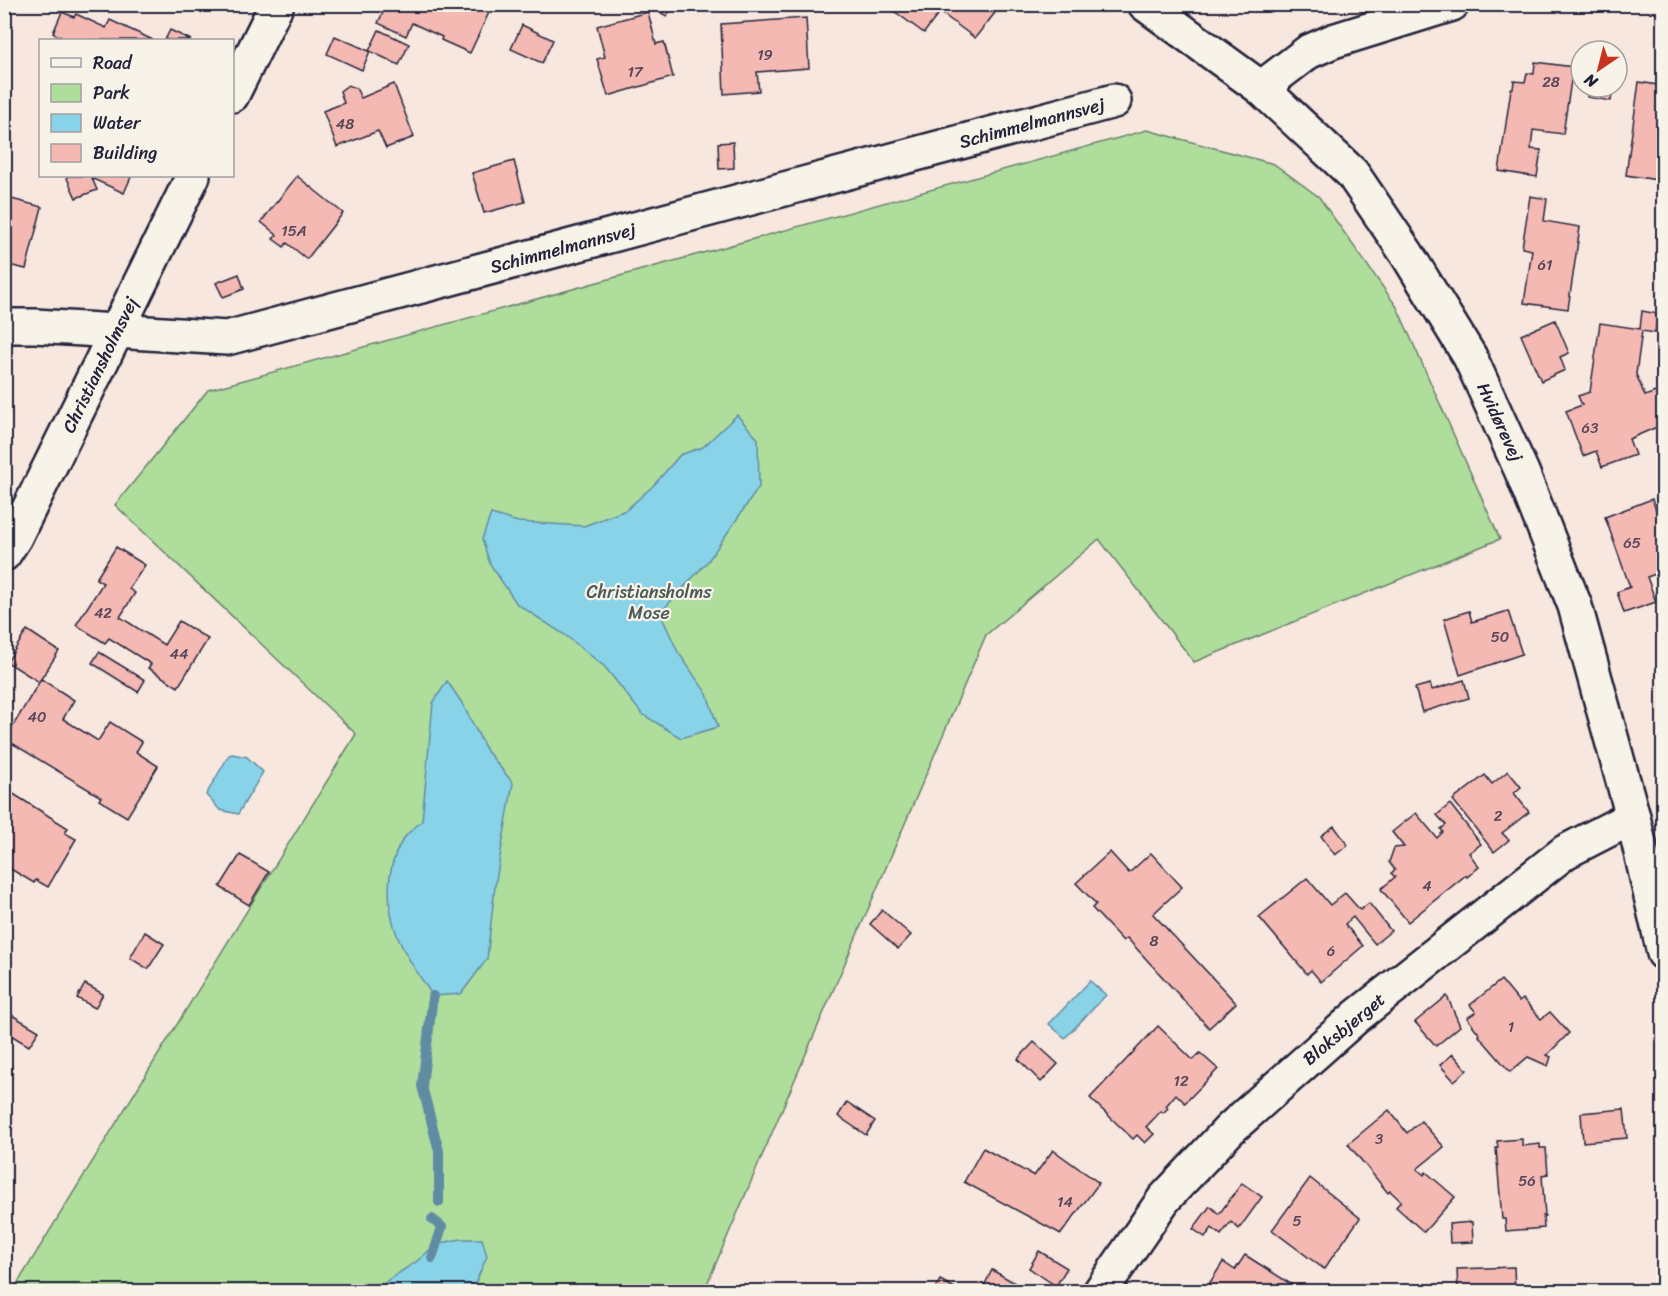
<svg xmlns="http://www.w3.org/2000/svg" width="1668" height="1296" font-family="Sriracha,sans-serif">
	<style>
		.green { fill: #afdd9c; stroke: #68806c; stroke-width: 1.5 }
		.water { fill: #89d3e9; stroke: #608ca3; stroke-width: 1.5 }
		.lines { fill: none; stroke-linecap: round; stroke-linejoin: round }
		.stream { stroke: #608ca3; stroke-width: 10 }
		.building { fill: #f5b9b4; stroke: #22223b; stroke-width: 1.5 }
		.minor-casing { stroke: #22223b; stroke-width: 38 }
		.tertiary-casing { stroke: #22223b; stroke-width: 38 }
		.minor { stroke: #f7f3e8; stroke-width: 33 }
		.tertiary { stroke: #f7f3e8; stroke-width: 33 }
		.labels { text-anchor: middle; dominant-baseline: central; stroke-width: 4.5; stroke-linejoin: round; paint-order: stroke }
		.number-label { font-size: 15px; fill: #574859 }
		.street-label { font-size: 18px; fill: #22223b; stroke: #f7f3e8 }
		.park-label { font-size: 18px; fill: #4c5a58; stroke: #f7f3e8 }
	</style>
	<rect width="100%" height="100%" fill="#f7e7de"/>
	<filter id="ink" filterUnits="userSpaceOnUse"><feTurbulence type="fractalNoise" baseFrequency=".0167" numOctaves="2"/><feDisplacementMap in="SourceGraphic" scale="12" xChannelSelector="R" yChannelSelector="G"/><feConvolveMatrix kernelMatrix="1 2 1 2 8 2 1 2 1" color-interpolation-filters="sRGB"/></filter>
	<g filter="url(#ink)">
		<!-- green -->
		<path class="green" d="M1147,130l127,34 45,33 78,110 103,232 -306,123 -95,-123 -113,96 -282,656 -692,1 344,-558 -241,-229 93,-115z"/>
		<!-- water -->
		<g class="water">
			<path d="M737,415l21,24 1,48 -51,74 -48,52 18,39 29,42 11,33 -37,11 -39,-24 -37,-47 -40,-32 -48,-31 -27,-40 -8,-25 9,-25 27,8 66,4 42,-16 28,-25 26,-30 23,-8z"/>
			<path d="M447,681l15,22 25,48 26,32 -18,103 -8,73 -26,35 -28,2c-27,-40 -49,-69 -43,-120 2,-13 6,-28 15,-39 5,-6 11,-11 17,-16l11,-118z"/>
			<path d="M232,754l15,3 16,15 -25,42 -18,-4 -14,-15 23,-40z"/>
			<path d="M1090,981l16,14 -41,43 -16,-14z"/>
			<path d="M461,1239h21l5,17 -15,35h-95l11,-11 28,-18 21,-18z"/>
		</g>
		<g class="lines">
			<!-- stream -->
			<g class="stream">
				<path d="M433,996l-11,90 17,65v51"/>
				<path d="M432,1219l10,8 -10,31"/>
			</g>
		</g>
		<!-- building -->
		<g class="building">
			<path d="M387,4h106l-23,49 -29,-13 1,-3 -30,-14 -6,13 -28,-13z"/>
			<path d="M643,4h30l-6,12z"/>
			<path d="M888,4h104l6,5 -23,29 -35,-26 -16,21 -37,-27z"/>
			<path d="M62,12l12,5 2,-3 30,14 4,-8 43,20h-90l1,-1 -11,-6z"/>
			<path d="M648,12l8,32 8,-2 9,35 -65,19 -11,-37 8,-2 -8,-31z"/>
			<path d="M806,18l3,50 -52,4 2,19 -35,3 -3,-70z"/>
			<path d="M522,25l31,15 -11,23 -31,-14z"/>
			<path d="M170,30l21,10h-26z"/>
			<path d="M379,30l30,14 -10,21 -29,-14 -8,19 -35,-16 8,-18 34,15z"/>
			<path d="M1594,46l24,3 -1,7v-5h-24z"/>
			<path d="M1535,62l38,5 -10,67 -30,-4 -2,19 10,1 -4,27 -38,-6 12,-82h2l1,-8 11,1 2,-9 7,1z"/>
			<path d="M1639,82l25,4v95l-38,-6z"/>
			<path d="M394,84l20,53 -28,11 -8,-17 -41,16 -14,-36 21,-8 -4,-12 8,-6 8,3 5,10z"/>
			<path d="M1589,87h24l-2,14 -24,-4z"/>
			<path d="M733,142l1,26 -15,1 -1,-26z"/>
			<path d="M514,161l11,41 -41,11 -12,-40z"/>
			<path d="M66,176h25l6,14 -21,8z"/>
			<path d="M92,176h36l3,1 -7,16 -31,-14z"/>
			<path d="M297,176l46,37 -36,46 -20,-16 -3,4 -11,-8 4,-4 -16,-13z"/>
			<path d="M1530,196l17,3 -3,22 36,6 -12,82 -44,-6 8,-53 -10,-2z"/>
			<path d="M4,197l38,10 -16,62 -22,-5z"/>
			<path d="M239,274l5,15 -21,8 -7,-14z"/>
			<path d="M1642,311l16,3 -3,19 -13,-2 -6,43 9,22 13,-5 6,13v20l-35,15 6,16 -33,12 -6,-16 -13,5 -17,-45 16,-6 -4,-9 12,-4 10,-69 40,6z"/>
			<path d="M1555,320l14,33 -9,4 5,13 -24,11 -20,-46z"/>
			<path d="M1652,499l12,32v40l-17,6 9,25 -32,11 -7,-21 13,-5 -25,-70z"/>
			<path d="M116,547l29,18 -16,24 6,4 -15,24 44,28 15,-24 29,18 -30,48 -30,-19 3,-4 -42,-26 -4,5 -29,-18 27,-42 -7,-4z"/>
			<path d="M1469,611l3,11 36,-11 14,43 -62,21 -16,-56z"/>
			<path d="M27,630l32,21 -20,31 -32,-20z"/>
			<path d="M99,652l46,28 -7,12 -46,-29z"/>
			<path d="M41,679l33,21 -11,19 35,22 12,-19 32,20 -6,10 22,14 -31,51 -28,-17 2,-3 -96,-58z"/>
			<path d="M1464,680l5,18 -47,14 -7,-24 15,-4 2,6z"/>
			<path d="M1508,771l13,16 -7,6 15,19 -27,21 7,7 -15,12 -41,-52 32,-25 7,9z"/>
			<path d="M7,790l61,38 -3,5 11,6 -28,48 -12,-7 -2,3 -30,-18v-71z"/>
			<path d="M1450,804l31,40 -12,9 10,14 -12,10 -1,-2 -58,47 -27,-33 14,-12 -4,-4 4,-3 -6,-8 5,-14 10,-1 -12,-15 24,-19 21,25 6,-6 -2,-3 5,-4 -9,-10z"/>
			<path d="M1334,826l14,19 -13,10 -14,-19z"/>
			<path d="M1110,852l19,21 22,-20 31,34 -29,27 83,89 -27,25 -82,-90 -4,3 -31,-33 4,-4 -20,-21z"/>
			<path d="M240,855l29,17 -20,33 -29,-18z"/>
			<path d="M1307,878l23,27 15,-12 15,17 9,-7 22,28 -16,13 -22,-27 -8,7 18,22 -42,36 -10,-12 -4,4 -48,-57z"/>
			<path d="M882,910l29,25 -13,14 -28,-25z"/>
			<path d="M145,932l19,12 -16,25 -18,-11z"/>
			<path d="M1501,980l18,22 4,-3 18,20 9,-7 19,21 -22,22 4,2 -3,9 -20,-9 -18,15 -31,-36 1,-1 -13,-17 9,-6 -6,-7z"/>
			<path d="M85,984l18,10 -8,14 -18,-10z"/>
			<path d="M1447,996l13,30 -24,20 -21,-24z"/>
			<path d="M5,1011l34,20 -10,15 -25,-15z"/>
			<path d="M1158,1026l35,34 7,-7 18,16 -33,34 -9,-9 -10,12 2,2 -5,5 -2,-2 -15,16 8,7 -9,9 -8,-8 -4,4 -43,-41z"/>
			<path d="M1034,1042l24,22 -17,18 -23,-23z"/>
			<path d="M1453,1054l14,16 -13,11 -14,-16z"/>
			<path d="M847,1102l28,19 -9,14 -28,-19z"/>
			<path d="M1624,1109l3,29 -44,4 -2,-29z"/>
			<path d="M1389,1110l18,23 14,-12 23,26 -27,22 7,6 2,-3 29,25 -31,35 -28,-25 5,-6 -11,-10 -2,2 -40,-49z"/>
			<path d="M1522,1139v7l18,-2v4h6l2,26 -6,1 3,41h-2l1,12 -38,3 -1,-12h-3l-6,-71h2l-1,-7z"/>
			<path d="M983,1148l51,28 19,-26 46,33 -38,51 -97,-52z"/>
			<path d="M1310,1178l50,40 -36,51 -52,-39z"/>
			<path d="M1242,1183l20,14 -23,32 -8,-7 -10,13 -9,-7 -7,9 -12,-8 17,-23 9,8z"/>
			<path d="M1472,1222l1,20 -23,1 -1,-19z"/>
			<path d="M1039,1251l28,17 -11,18 -27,-18z"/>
			<path d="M1245,1255l49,31 -3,6h-87l19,-30 12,8z"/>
			<path d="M1514,1267l1,25h-57l-1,-23z"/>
			<path d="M992,1270l23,13 -4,9h-30z"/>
			<path d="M940,1280l22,12h-29z"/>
		</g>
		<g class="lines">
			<defs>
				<g id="minor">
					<path d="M1261,88l47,-36 25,-11 119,-37"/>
					<path d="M4,326h31l192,12 887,-237"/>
					<path d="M1100,1292l64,-93 66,-70 127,-113 208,-164 68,-35"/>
				</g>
				<g id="tertiary">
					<path d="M1145,4l116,84 91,85 55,81 63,103 52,115 53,134 58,211 31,136"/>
					<path d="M232,95l45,-91"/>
					<path d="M4,554l11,-17 178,-361"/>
				</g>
			</defs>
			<!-- minor casing -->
			<use href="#minor" class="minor-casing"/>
			<!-- tertiary casing -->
			<use href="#tertiary" class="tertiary-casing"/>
			<!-- minor -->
			<use href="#minor" class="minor"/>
			<!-- tertiary -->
			<use href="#tertiary" class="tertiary"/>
		</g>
	</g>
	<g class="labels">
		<!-- number labels -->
		<g class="number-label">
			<text x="765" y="55">19</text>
			<text x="635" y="72">17</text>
			<text x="1551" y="82">28</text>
			<text x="345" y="124">48</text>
			<text x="294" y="231">15A</text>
			<text x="1545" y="265">61</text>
			<text x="1590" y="428">63</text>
			<text x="1632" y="543">65</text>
			<text x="103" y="613">42</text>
			<text x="1500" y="637">50</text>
			<text x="179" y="654">44</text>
			<text x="37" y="717">40</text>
			<text x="1498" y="816">2</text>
			<text x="1427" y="886">4</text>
			<text x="1154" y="941">8</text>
			<text x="1331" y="951">6</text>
			<text x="1511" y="1027">1</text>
			<text x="1181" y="1081">12</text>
			<text x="1379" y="1139">3</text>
			<text x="1527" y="1181">56</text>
			<text x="1065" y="1202">14</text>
			<text x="1297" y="1221">5</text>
		</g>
		<!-- street labels -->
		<g class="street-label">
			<text transform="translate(1032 123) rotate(-15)">Schimmelmannsvej</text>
			<text transform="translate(563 248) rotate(-15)">Schimmelmannsvej</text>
			<text transform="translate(100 365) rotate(-64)">Christiansholmsvej</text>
			<text transform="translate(1500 422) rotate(65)">Hvidørevej</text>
			<text transform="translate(1344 1029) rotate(-40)">Bloksbjerget</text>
		</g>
		<!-- park labels -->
		<g class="park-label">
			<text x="649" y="592">Christiansholms<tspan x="649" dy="21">Mose</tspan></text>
		</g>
	</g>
	<!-- margin -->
	<rect width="1668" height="1296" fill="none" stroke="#f7f3e8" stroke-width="24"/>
	<rect x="12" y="12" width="1644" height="1272" fill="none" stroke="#22223b" stroke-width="2" filter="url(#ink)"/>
	<!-- legend -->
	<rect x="39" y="39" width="195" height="138" fill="#f7f3e8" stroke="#a29fa3" stroke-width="1.5"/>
	<rect x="51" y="58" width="30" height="9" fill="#f7f3e8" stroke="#a29fa3" stroke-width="1.5"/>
	<text x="93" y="69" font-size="18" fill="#22223b">Road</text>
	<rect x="51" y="84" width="30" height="18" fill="#afdd9c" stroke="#a29fa3" stroke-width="1.5"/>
	<text x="93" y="99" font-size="18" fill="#22223b">Park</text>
	<rect x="51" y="114" width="30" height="18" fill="#89d3e9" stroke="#a29fa3" stroke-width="1.5"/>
	<text x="93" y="129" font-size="18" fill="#22223b">Water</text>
	<rect x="51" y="144" width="30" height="18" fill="#f5b9b4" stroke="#a29fa3" stroke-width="1.5"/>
	<text x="93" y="159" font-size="18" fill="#22223b">Building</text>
	<!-- north arrow -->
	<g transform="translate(1599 69) rotate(215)"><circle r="28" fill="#f7f3e8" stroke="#a29fa3" stroke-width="1.5"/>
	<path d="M0-4.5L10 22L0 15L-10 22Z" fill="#c8321e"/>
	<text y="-9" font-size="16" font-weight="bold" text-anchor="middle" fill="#22223b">N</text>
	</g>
</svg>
